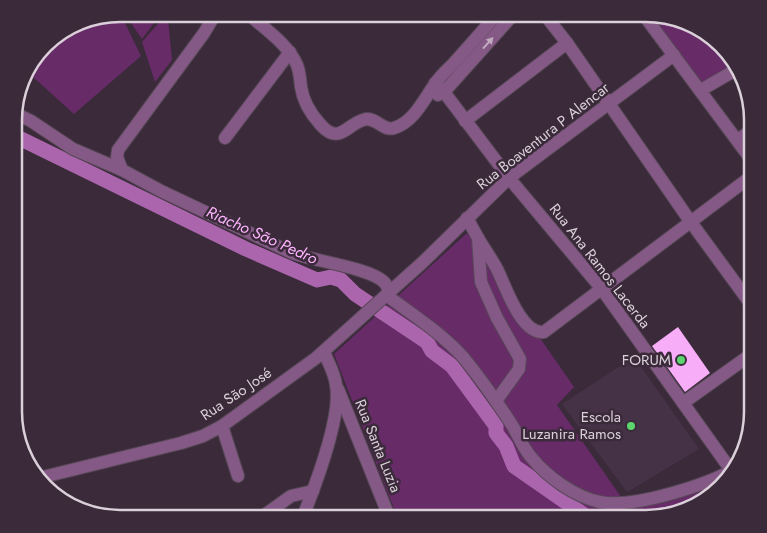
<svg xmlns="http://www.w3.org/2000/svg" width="767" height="533" font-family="Jost,sans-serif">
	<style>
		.built { fill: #463246 }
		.green { fill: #672b68 }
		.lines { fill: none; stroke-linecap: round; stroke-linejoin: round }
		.river { stroke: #ab65ac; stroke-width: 15 }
		.building { fill: #f8adf9 }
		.minor-casing { stroke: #574857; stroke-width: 14 }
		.minor { stroke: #855985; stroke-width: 12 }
		.oneway { fill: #c1acc0 }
		.poi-dot { fill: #5cd56d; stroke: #3a2a3a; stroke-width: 2 }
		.labels { text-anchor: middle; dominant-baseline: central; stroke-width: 5; stroke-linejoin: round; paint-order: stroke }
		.street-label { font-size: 15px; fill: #dbd0da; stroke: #3a2a3a }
		.poi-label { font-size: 15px; fill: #dbd0da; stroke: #3a2a3a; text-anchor: end }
		.water-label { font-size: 16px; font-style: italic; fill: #feb4ff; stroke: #3a2a3a }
		.rim { fill: none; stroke: #dbd0da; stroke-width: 2.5 }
	</style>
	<rect width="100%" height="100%" fill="#3a2a3a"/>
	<!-- built -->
	<path class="built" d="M634,357l65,92 -72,43 -65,-88z"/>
	<!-- green -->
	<g class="green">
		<path d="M646,14h8l57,22 26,28 -36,21z"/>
		<path d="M86,19h37l18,37 -67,58 -42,-38 -2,-11 20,-25z"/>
		<path d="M128,19h29l-15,20z"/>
		<path d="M162,19h6l4,41 -17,22 -13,-40z"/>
		<path d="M467,233l107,154 -17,18 71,102 15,-2 82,-23 -31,26 -47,11h-249l-64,-165z"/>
	</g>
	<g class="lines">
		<!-- river -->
		<g class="river">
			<path d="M15,136l231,113 71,31 14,-3 10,3 14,14 72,48 5,9 20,15 44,60v7l10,13 8,20 76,53"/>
			<path d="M677,512l23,-9"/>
			<path d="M635,519l35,-5"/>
		</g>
	</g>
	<!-- building -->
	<path class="building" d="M678,327l32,46 -25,19 -33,-46z"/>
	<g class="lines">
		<defs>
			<g id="minor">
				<path d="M643,14l110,148"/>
				<path d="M545,15l22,28 123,178 63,86"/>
				<path d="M213,18l-9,15 -86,117 -1,7 5,13 39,21 131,62c22,8 78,15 92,29 3,3 4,7 6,10"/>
				<path d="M253,18c16,14 36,28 44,47 3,8 3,14 4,22 2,14 10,27 19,37 19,22 26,1 43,-4 12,-5 20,12 31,8 20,-6 30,-29 41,-44 5,-8 12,-14 18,-20 14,-16 29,-32 43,-49"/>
				<path d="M435,83l9,9 65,86 92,110 132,185"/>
				<path d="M701,90l38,-22"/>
				<path d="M438,95l6,-3 69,-77"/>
				<path d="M15,113l16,8 42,28 49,21"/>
				<path d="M465,121l102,-78"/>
				<path d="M225,138l65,-86"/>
				<path d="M738,140l15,-11"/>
				<path d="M467,218l11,20 3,44 16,36 23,41 -1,10 -23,32"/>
				<path d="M478,238c6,10 13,20 19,31 8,16 24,66 47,63l209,-157"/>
				<path d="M386,295c26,19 55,38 77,62 17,21 34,45 49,68 6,10 11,23 19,32 16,20 44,40 69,45 33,7 106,-17 135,-33"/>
				<path d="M338,389l52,130"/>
				<path d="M683,403l70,-50"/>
				<path d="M222,426l16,50"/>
				<path d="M39,478l142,-35 22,-7 19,-10 94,-68 107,-96 86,-84 165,-123"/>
				<path d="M259,519l32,-23 22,-5"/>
				<path d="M302,519c12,-30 40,-103 34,-134 -1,-11 -8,-23 -12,-33"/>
			</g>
		</defs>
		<!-- minor casing -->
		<use href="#minor" class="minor-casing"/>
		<!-- minor -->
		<use href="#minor" class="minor"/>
	</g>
	<!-- one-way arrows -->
	<defs><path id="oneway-solid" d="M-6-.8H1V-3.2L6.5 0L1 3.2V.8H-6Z" transform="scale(1.25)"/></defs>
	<use class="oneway" href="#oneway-solid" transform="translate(488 43) rotate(-48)"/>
	<!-- markers -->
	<g class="poi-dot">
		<circle cx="681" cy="360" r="5"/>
		<circle cx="631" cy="426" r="5"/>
	</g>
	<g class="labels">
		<!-- street labels -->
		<g class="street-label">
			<text transform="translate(543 136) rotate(-38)">Rua Boaventura P Alencar</text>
			<text transform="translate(600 266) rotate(52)">Rua Ana Ramos Lacerda</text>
			<text transform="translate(236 394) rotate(-34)">Rua São José</text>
			<text transform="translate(378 446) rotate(68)">Rua Santa Luzia</text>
		</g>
		<!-- poi labels -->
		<g class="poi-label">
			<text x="671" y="360">FORUM</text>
			<text x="621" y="417">Escola<tspan x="621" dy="17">Luzanira Ramos</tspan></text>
		</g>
		<!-- water labels -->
		<g class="water-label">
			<text transform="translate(262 235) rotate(24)">Riacho São Pedro</text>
		</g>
	</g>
	<!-- crop -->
	<path d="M0 0H767V533H0ZM120 22H646A98 98 0 0 1 744 120V412A98 98 0 0 1 646 510H120A98 98 0 0 1 22 412V120A98 98 0 0 1 120 22Z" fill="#3a2a3a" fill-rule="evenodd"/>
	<path class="rim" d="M120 22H646A98 98 0 0 1 744 120V412A98 98 0 0 1 646 510H120A98 98 0 0 1 22 412V120A98 98 0 0 1 120 22Z"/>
</svg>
